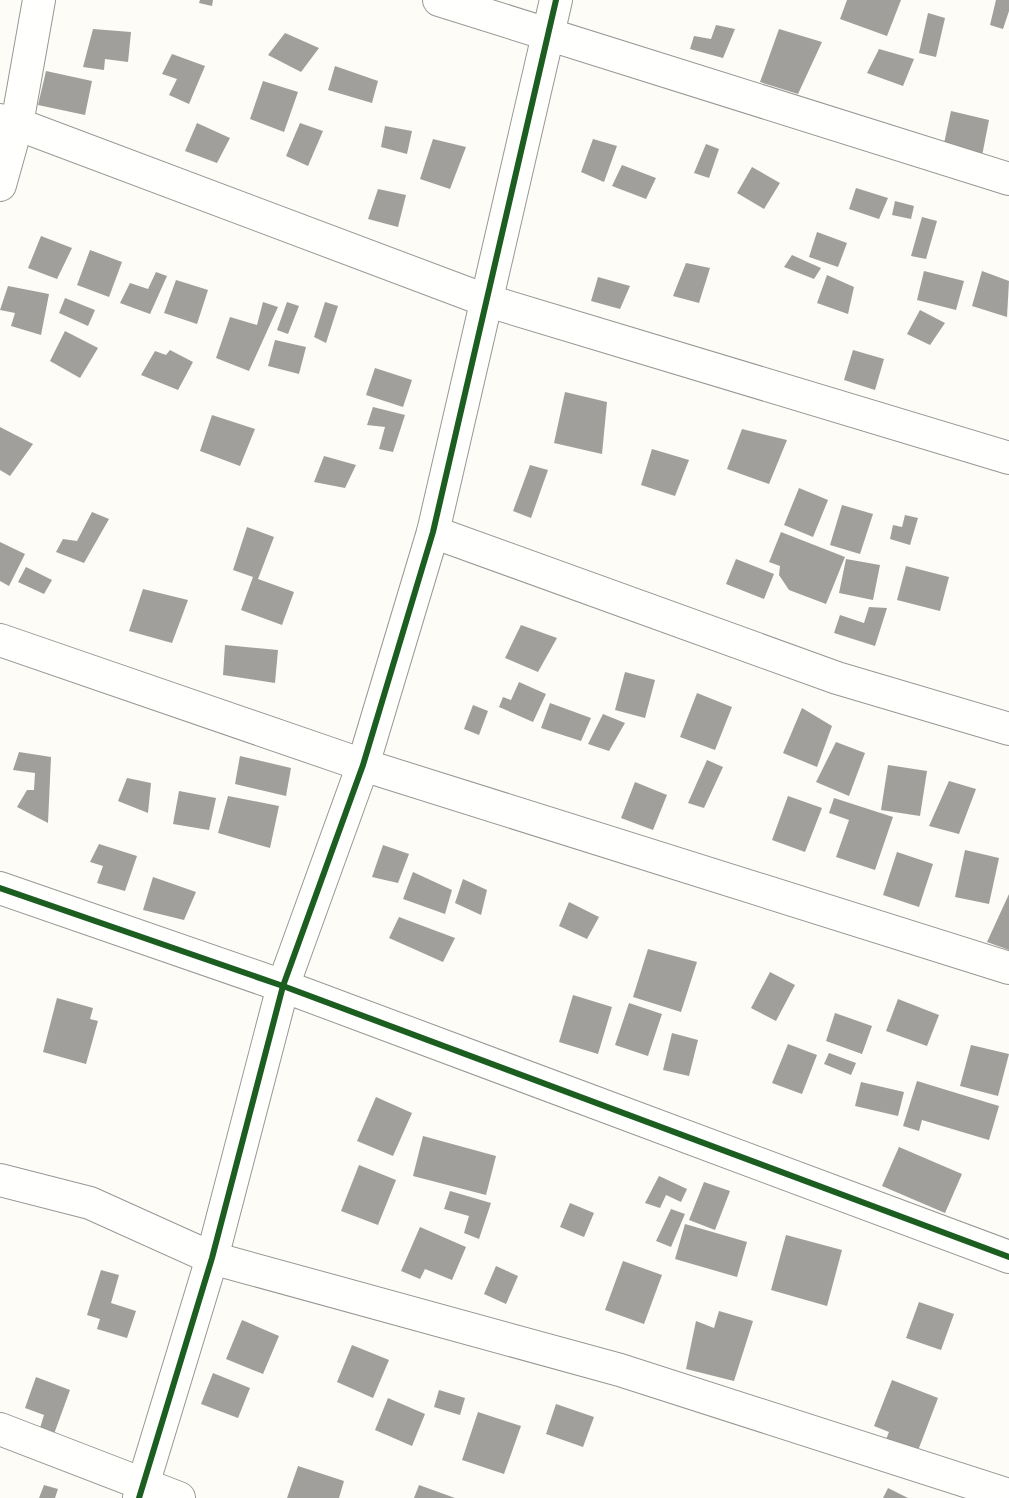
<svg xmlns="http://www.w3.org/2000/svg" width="1009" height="1498" font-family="'IBM Plex Serif',serif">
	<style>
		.building { fill: #a19f9c }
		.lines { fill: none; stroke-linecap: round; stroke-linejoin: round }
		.minor-casing { stroke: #979795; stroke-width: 34 }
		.minor { stroke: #fffffe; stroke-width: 32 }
		.cycleway-casing { stroke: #fff; stroke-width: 10 }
		.cycleway { stroke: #1b5e20; stroke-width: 6 }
	</style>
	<rect width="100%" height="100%" fill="#fdfcf7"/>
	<!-- building -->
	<g class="building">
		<path d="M200,0h13l-1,6 -13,-3z"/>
		<path d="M847,0h54l-14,36 -47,-17z"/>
		<path d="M996,0h13v11l-6,18 -13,-4z"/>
		<path d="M928,13l17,5 -9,39 -17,-4z"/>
		<path d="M716,25l19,4 -12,29 -33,-9 4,-13 17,3z"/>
		<path d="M93,29l38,3 -3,30 -23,-3 -1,11 -21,-3z"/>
		<path d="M779,29l43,13 -24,52 -38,-12z"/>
		<path d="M285,33l34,15 -18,24 -33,-17z"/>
		<path d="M879,49l35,10 -11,27 -36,-13z"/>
		<path d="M172,54l33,12 -16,38 -20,-9 8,-16 -15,-5z"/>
		<path d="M335,66l43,15 -6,22 -44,-13z"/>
		<path d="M46,71l46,10 -7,34 -47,-10z"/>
		<path d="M263,81l35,11 -14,40 -34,-13z"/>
		<path d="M951,111l38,9 -7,36 -39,-8z"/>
		<path d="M197,123l33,15 -13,25 -32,-12z"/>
		<path d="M300,123l23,8 -15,35 -22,-10z"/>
		<path d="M385,126l27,5 -5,23 -26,-7z"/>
		<path d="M433,139l33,8 -16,42 -30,-10z"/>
		<path d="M593,139l24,7 -13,36 -23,-10z"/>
		<path d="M706,144l13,5 -10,29 -15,-5z"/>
		<path d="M622,165l34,13 -10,21 -34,-13z"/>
		<path d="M752,167l28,16 -16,26 -27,-16z"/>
		<path d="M856,188l32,10 -9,21 -30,-10z"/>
		<path d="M378,189l28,6 -8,32 -30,-8z"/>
		<path d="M895,201l19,5 -3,13 -19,-4z"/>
		<path d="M922,217l15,4 -11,38 -15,-3z"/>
		<path d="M817,232l30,11 -9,24 -29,-10z"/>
		<path d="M41,236l31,12 -15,31 -29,-11z"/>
		<path d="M90,250l32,12 -13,35 -32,-12z"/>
		<path d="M792,255l29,13 -7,11 -30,-12z"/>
		<path d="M686,263l24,5 -11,35 -26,-7z"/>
		<path d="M924,271l40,10 -8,29 -39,-10z"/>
		<path d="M982,271l27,10 -2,36 -35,-11z"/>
		<path d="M156,272l11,4 -17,38 -30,-11 10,-20 18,6z"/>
		<path d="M827,275l27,12 -6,27 -31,-11z"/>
		<path d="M598,277l32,9 -10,23 -29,-8z"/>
		<path d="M176,280l32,10 -11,34 -33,-11z"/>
		<path d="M8,286l41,8 -8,41 -30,-9 4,-13 -15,-3z"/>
		<path d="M65,298l30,12 -7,16 -29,-13z"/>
		<path d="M263,302l15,5 -29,64 -33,-13 14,-41 27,8z"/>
		<path d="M287,302l12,4 -11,28 -11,-4z"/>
		<path d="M325,302l13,4 -12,37 -12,-6z"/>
		<path d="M920,310l25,13 -15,22 -23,-11z"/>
		<path d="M65,331l33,17 -18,30 -30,-17z"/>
		<path d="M275,340l31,7 -7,27 -31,-8z"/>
		<path d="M170,350l23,12 -15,28 -37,-15 14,-24 11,4z"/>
		<path d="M853,350l31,9 -9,31 -31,-10z"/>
		<path d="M375,368l37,12 -9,27 -37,-12z"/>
		<path d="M565,392l42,10 -5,52 -48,-11z"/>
		<path d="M373,407l32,8 -12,37 -14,-3 6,-22 -18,-2z"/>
		<path d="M212,415l43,14 -15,37 -40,-15z"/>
		<path d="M0,427l33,17 -23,32 -10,-6z"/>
		<path d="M742,429l45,11 -18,44 -42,-15z"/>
		<path d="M652,449l37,11 -14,36 -34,-11z"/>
		<path d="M324,456l32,9 -11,23 -31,-6z"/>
		<path d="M530,465l18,5 -17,48 -18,-7z"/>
		<path d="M799,488l29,12 -15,37 -29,-12z"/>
		<path d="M842,505l31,9 -13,40 -30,-9z"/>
		<path d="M92,512l17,7 -25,44 -28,-11 7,-13 14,2z"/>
		<path d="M905,515l13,3 -8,27 -20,-6 3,-14 9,2z"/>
		<path d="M247,527l27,10 -16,42 36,13 -12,33 -41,-15 12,-33 -20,-7z"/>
		<path d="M781,532l64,25 -19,47 -37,-14 -10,-15 1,-9 -11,-4z"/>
		<path d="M0,542l25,12 -16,32 -9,-5z"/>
		<path d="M736,559l38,15 -10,25 -38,-15z"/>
		<path d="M846,559l34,6 -7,35 -34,-7z"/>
		<path d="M906,566l43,11 -9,34 -43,-11z"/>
		<path d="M26,567l26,13 -8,14 -26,-12z"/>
		<path d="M143,589l45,11 -16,43 -43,-12z"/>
		<path d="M869,607l18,1 -12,38 -41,-13 6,-18 24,8z"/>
		<path d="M521,625l36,13 -19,34 -33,-14z"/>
		<path d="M225,645l53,5 -3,33 -52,-8z"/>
		<path d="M625,672l30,8 -10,38 -30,-8z"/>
		<path d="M519,682l27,12 -13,28 -34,-15 4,-10 8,3z"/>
		<path d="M697,693l35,14 -17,43 -35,-13z"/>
		<path d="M550,703l41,15 -10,23 -40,-13z"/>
		<path d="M473,705l15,6 -9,24 -15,-6z"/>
		<path d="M802,708l30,18 -15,41 -34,-14z"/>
		<path d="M603,714l22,9 -16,28 -21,-7z"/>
		<path d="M836,742l29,11 -16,43 -33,-14z"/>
		<path d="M19,752l32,5 -3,66 -31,-16 10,-17h7l1,-17 -22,-3z"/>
		<path d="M240,756l51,12 -5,28 -51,-12z"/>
		<path d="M707,760l16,7 -19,41 -16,-5z"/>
		<path d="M888,765l39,6 -7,45 -39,-6z"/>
		<path d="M127,778l24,5 -3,30 -30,-12z"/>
		<path d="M949,781l27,8 -17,45 -30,-8z"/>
		<path d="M635,782l32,13 -14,35 -32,-12z"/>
		<path d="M179,791l37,7 -7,32 -36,-6z"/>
		<path d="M228,796l51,10 -9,42 -52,-15z"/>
		<path d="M788,796l34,12 -17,44 -33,-12z"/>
		<path d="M834,798l59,19 -18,53 -39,-13 13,-37 -20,-7z"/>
		<path d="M99,844l38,12 -12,35 -28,-8 6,-17 -13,-4z"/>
		<path d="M383,845l26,9 -11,29 -26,-6z"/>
		<path d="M965,850l34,8 -10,46 -34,-7z"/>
		<path d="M897,852l36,12 -14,43 -36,-12z"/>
		<path d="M413,872l39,18 -7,24 -42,-15z"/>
		<path d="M153,877l43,15 -12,28 -41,-10z"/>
		<path d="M463,879l24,11 -6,25 -26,-12z"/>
		<path d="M1009,894v56l-22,-8z"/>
		<path d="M569,902l30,15 -12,22 -28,-13z"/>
		<path d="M399,917l56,21 -12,24 -54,-24z"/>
		<path d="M648,949l49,13 -16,50 -48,-15z"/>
		<path d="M770,972l25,13 -19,36 -25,-13z"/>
		<path d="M573,995l39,12 -14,47 -39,-12z"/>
		<path d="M57,998l36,10 -3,11 8,2 -12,43 -43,-12z"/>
		<path d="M898,999l41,16 -12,31 -41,-15z"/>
		<path d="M629,1003l33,11 -14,42 -33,-11z"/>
		<path d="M835,1013l37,13 -10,28 -36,-13z"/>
		<path d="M672,1033l26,7 -9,36 -26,-6z"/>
		<path d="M788,1044l29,11 -15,39 -30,-11z"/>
		<path d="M971,1045l38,9 -11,42 -38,-10z"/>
		<path d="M829,1053l27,10 -5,12 -27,-11z"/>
		<path d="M917,1081l82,25 -10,34 -67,-20 -3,11 -16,-5z"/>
		<path d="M861,1082l43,10 -6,24 -43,-10z"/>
		<path d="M376,1097l36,16 -19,43 -36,-15z"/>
		<path d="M423,1136l73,20 -10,39 -73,-19z"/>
		<path d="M899,1147l63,27 -17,39 -63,-27z"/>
		<path d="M359,1165l37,15 -18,45 -37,-14z"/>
		<path d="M659,1176l28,13 -6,13 -15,-7 -6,13 -15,-5z"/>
		<path d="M704,1182l26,9 -15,39 -26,-10z"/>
		<path d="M450,1191l41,12 -12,36 -15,-6 5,-17 -25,-7z"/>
		<path d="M570,1203l24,10 -10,24 -24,-10z"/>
		<path d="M671,1209l14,5 -14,33 -15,-6z"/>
		<path d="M685,1224l62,18 -10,35 -62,-18z"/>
		<path d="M420,1227l46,20 -14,33 -27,-11 -5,10 -19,-8z"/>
		<path d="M786,1235l56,15 -15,56 -56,-16z"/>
		<path d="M623,1261l39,14 -18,49 -39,-14z"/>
		<path d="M496,1266l22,10 -12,28 -22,-10z"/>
		<path d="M101,1270l18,5 -8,28 25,8 -9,27 -30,-9 3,-10 -13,-4z"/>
		<path d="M919,1302l35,12 -13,36 -35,-12z"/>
		<path d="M719,1311l34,10 -19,60 -48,-12 10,-48 18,7z"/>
		<path d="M242,1320l37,16 -16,38 -37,-15z"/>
		<path d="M352,1345l37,15 -16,38 -36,-16z"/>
		<path d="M213,1373l37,15 -12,30 -37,-14z"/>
		<path d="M36,1377l34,13 -16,44 -14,-6 4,-13 -19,-7z"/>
		<path d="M892,1380l46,18 -24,63 -32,-12 7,-17 -15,-6z"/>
		<path d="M439,1390l26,8 -5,17 -26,-8z"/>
		<path d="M388,1398l37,16 -13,32 -37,-16z"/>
		<path d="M556,1404l38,13 -11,30 -37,-13z"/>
		<path d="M478,1412l43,14 -17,48 -42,-14z"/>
		<path d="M298,1466l46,15 -5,17h-52z"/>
		<path d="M44,1485l14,4 -3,9h-16z"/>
		<path d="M419,1485l36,13h-41z"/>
		<path d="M888,1488l20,10h-25z"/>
	</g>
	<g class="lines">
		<defs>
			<g id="minor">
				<path d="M439,0l570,179"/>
				<path d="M0,120l17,4 468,176 524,158"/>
				<path d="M0,185l17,-61 22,-124"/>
				<path d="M433,532l404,146 172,51"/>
				<path d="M0,640l363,125 646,203"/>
				<path d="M0,888l283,98 726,271"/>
				<path d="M0,1180l90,23 122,55 408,112 389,125"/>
				<path d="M0,1429l179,69"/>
				<path d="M139,1498l73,-240 71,-272 80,-221 70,-233 123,-532"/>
			</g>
		</defs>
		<!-- minor casing -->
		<use href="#minor" class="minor-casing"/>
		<!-- minor -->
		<use href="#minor" class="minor"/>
		<defs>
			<g id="cycleway">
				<path d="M0,888l283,98 726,271"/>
				<path d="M139,1498l73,-240 71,-272 80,-221 70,-233 123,-532"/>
			</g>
		</defs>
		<!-- cycleway casing -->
		<use href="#cycleway" class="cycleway-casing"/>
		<!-- cycleway -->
		<use href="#cycleway" class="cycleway"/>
	</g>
</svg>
